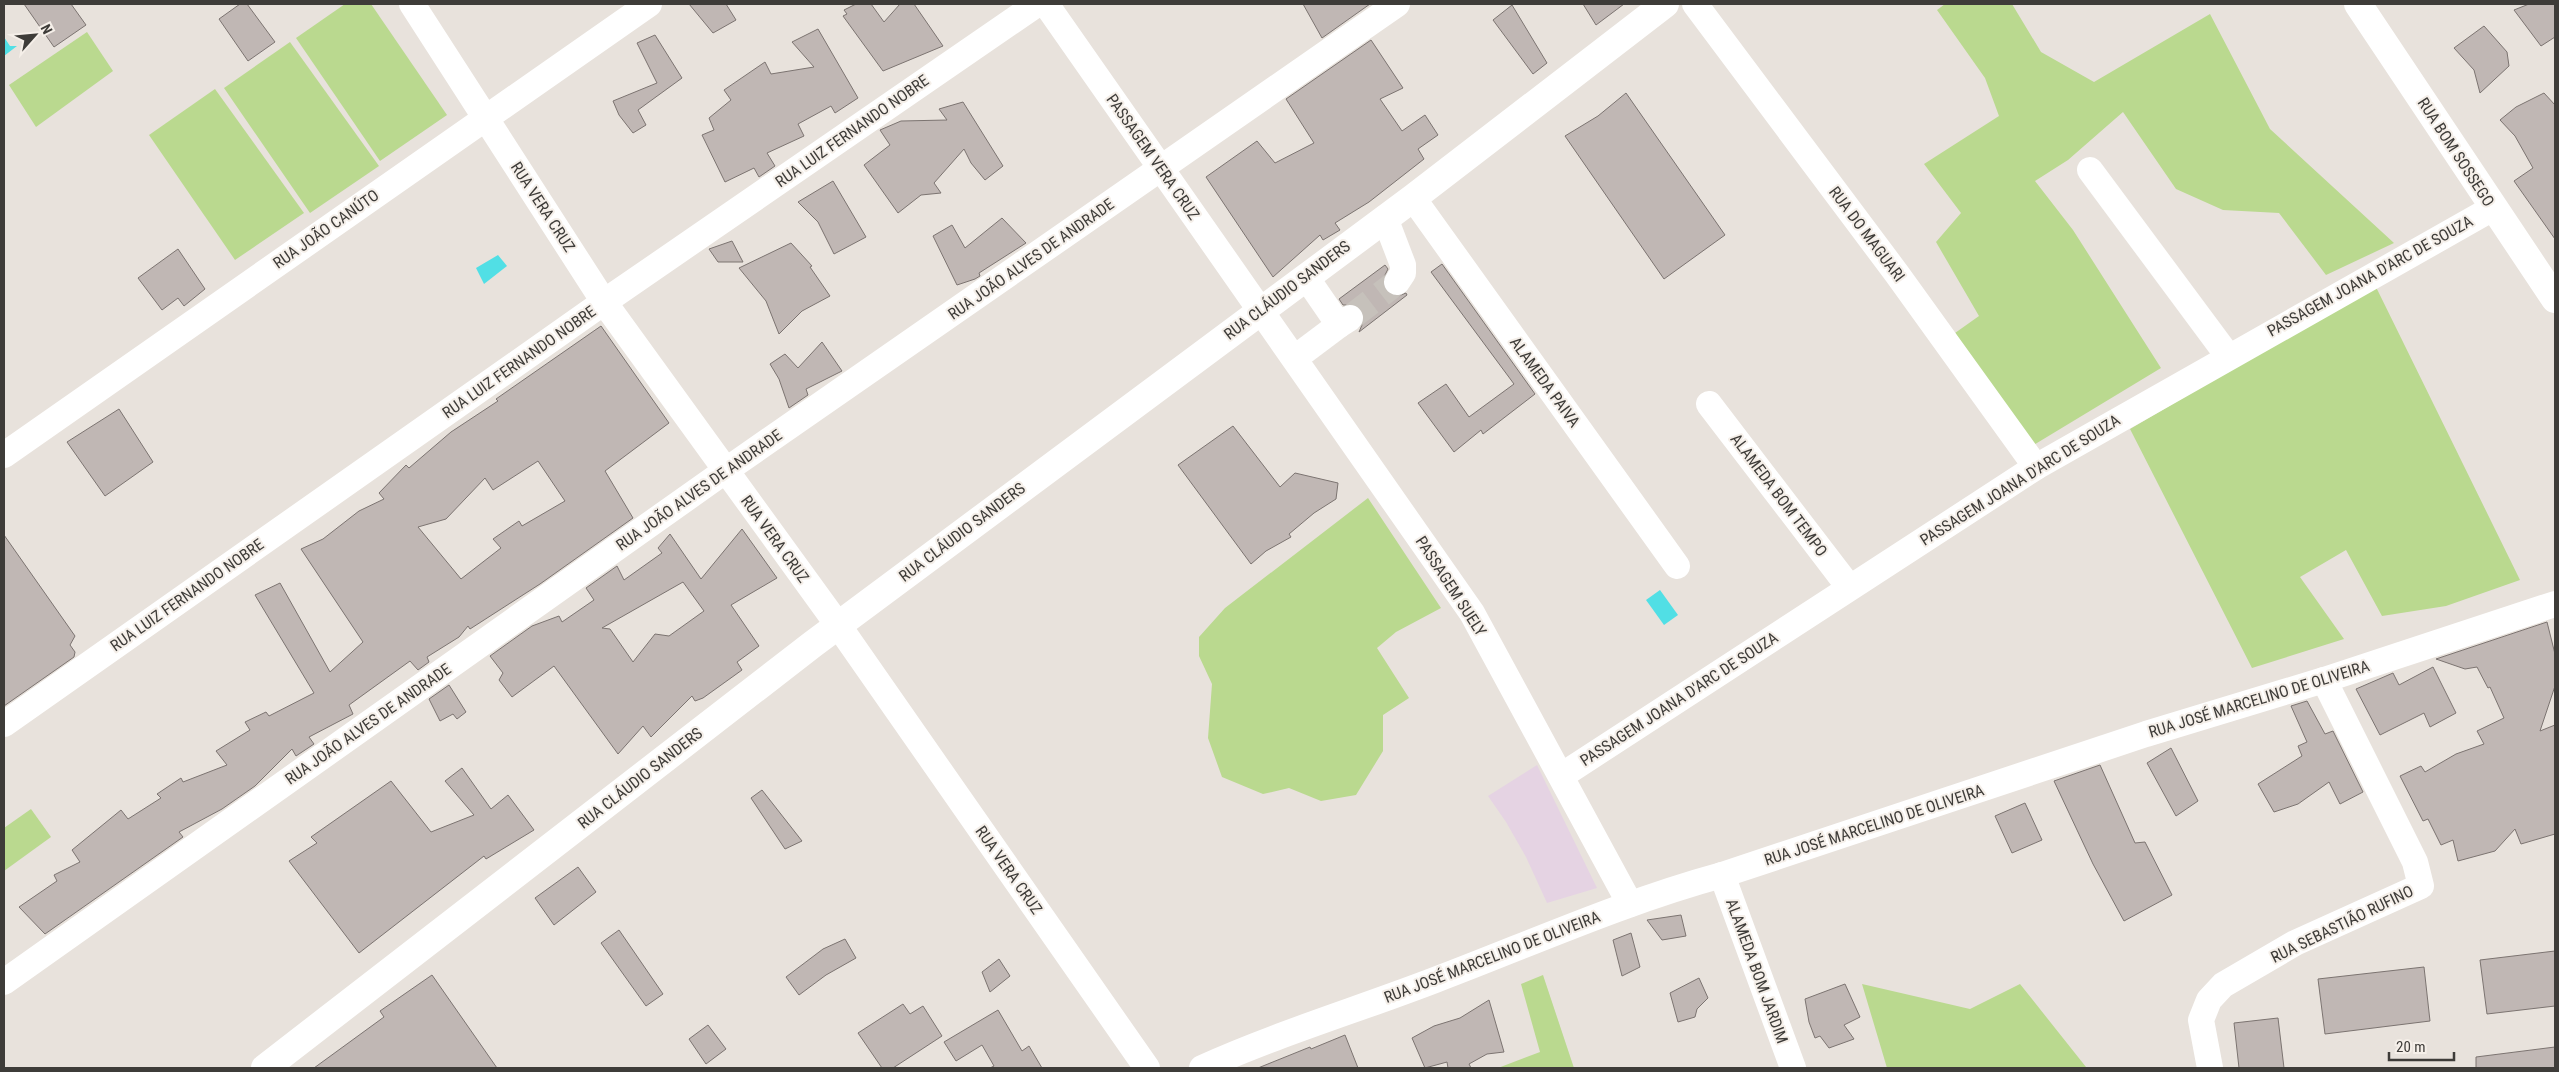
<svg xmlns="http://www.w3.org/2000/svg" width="2559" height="1072" font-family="'Roboto Condensed',sans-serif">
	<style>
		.education { fill: #e5d3e3 }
		.green { fill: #bad98f }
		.water { fill: #51dfe5 }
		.building { fill: #c0b7b4; stroke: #7c7471; fill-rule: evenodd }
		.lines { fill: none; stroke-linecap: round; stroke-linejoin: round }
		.minor-tunnel { stroke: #c6c1bb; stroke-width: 26; stroke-dasharray: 26 13; stroke-linecap: butt }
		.minor { stroke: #fff; stroke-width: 26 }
		.major { stroke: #fff; stroke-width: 28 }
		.labels { text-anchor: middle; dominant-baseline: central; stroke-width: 4; stroke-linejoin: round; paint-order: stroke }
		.street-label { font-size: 16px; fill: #3e3c39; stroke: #f5efe9 }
	</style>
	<rect width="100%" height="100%" fill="#e8e2dc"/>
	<!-- education -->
	<path class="education" d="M1537,765l60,123 -50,15 -21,-46 -20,-35 -18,-26z"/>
	<!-- green -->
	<g class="green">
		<path d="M345,4h26l76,111 -67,46 -84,-123z"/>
		<path d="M1945,4h67l29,48 53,30 116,-68 60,115 124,114 -68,32 -47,-62 -56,-3 -47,-21 -53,-77 -55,48 -33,21 38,49 88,138 -129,78 -77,-113 24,-17 -43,-74 25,-29 -37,-49 75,-48 -14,-38 -48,-68z"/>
		<path d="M87,32l26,39 -77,56 -27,-42z"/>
		<path d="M290,42l89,124 -69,47 -86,-125z"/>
		<path d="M215,89l89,124 -69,47 -86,-125z"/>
		<path d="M2375,285l145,295 -74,26 -64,10 -36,-66 -46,27 44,62 -92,29 -122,-239z"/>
		<path d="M1368,498l73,110 -45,24 -19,16 32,50 -26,17v36l-27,44 -35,6 -32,-13 -26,6 -41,-17 -14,-39 4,-54 -13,-28v-19l26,-29z"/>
		<path d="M31,809l20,28 -47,34v-43z"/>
		<path d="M1543,975l31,93h-76l42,-16 -19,-68z"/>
		<path d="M1862,984l108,25 50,-25 66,83 -199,1z"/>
	</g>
	<!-- water -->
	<g class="water">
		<path d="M4,37l6,9h7l-13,10z"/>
		<path d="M498,255l9,11 -23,18 -8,-16z"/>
		<path d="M1660,590l18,25 -14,10 -18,-25z"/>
	</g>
	<!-- building -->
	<g class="building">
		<path d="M24,4h47l15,21 -32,22z"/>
		<path d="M240,4h7l28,38 -27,19 -29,-42z"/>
		<path d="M689,4h37l10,16 -23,13z"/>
		<path d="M856,4h15l13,18 16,-18h14l29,42 -60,25 -40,-55 4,-2 -3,-4z"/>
		<path d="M1303,4h67l-48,34z"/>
		<path d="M1583,4h41l-28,21z"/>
		<path d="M2529,4h26v33l-14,9 -27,-36z"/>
		<path d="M1512,5l35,58 -14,11 -40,-54z"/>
		<path d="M2484,26l23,26 2,14 -29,27 -6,-23 -20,-22z"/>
		<path d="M818,29l40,69 -23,15 -4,-7 -33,18 6,12 -37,17 8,13 -16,11 -5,-9 -29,14 -23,-47 12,-5 -5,-12 22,-18 -7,-10 41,-28 6,12 43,-7 -22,-25z"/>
		<path d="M655,35l27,43 -44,32 8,15 -13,8 -14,-18 -6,-14 44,-18 -20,-40z"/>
		<path d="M1371,40l32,48 -23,11 22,32 23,-16 13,20 -20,14 6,10 -55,43 -34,21 5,7 -17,10 -3,-5 -47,42 -67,-100 51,-36 18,22 39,-20 -28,-44z"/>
		<path d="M1626,93l99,142 -61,44 -99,-143 33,-20z"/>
		<path d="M2544,93l11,12v134l-41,-58 19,-13 -18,-32 -15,-16 16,-13z"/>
		<path d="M963,102l40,64 -18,14 -14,-17 -7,-14 -30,34 7,10 -20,2 -23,18 -34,-48 26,-20 -10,-15 21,-9 46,-1 -8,-11z"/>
		<path d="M833,181l33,56 -32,17 -16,-32 -20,-20z"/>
		<path d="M1002,218l24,25 -47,30 1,3 -5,3 -18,6 -24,-49 19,-11 13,23z"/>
		<path d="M732,241l11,21h-25l-9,-13z"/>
		<path d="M791,243l21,23 -2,1 20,29 -28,15 -23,23 -13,-33 -27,-33z"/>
		<path d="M178,249l27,40 -21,17 -6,-8 -16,12 -24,-32z"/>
		<path d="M1442,264l93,130 -52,40 -2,-4 -27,22 -36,-49 28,-19 23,33 45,-33 -83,-112z"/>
		<path d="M1385,265l3,4 -6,12 2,8 12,8 10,-4 1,2 -48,37 6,-14 -2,-8 -7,-5h-13l-4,-6z"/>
		<path d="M601,326l68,97 -64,48 28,47 -93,66 -70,45 -2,-3 -9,11 -32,20 2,5 -11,8 -8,-9 -61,44 4,9 -44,23 5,7 -18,12 -4,-7 -37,37 -33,23 -43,23 4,5 -138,97 -26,-27 38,-26 -3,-6 26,-13 -8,-12 49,-40 7,9 33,-21 -4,-4 24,-16 2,4 44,-17 -11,-14 34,-21 -5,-8 21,-10 3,4 45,-23 -59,-98 25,-12 50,89 33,-30 -62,-93 22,-10 36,-28 25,-12 -5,-6 27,-28 3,3 42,-36 47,-31 -2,-2zM538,461l27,40 -43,25 -3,-5 -26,18 8,9 -40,31 -43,-52 28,-8 39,-41 8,12z"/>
		<path d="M822,342l20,29 -36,18 2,6 -19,13 -10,-29 -9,-15 15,-10 13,14z"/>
		<path d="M119,409l34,53 -48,34 -38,-54z"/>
		<path d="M1233,426l47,61 15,-14 43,10 -2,16 -22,14 -25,21 2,3 -25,14 -15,13 -73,-99z"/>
		<path d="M742,529l35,49 -46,27 28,41 -22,16 5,8 -39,28 -8,3 -3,-5 -41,41 -8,-11 -25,28 -64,-88 -42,31 -13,-17 4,-7 -13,-17 42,-30 27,-10 3,6 32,-22 -8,-12 31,-22 7,14 38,-27 -4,-5 12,-14 31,45zM683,582l21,29 -35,25 -14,-2 -22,28 -23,-33 -8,-1z"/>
		<path d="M4,535l71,101 -5,9 5,7 -1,5 -70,49z"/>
		<path d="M2547,622l8,32v32l-15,45 15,-6v109l-34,10 -6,-15 -20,22 -37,10 -5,-21 -12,5 -13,-26 -5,2 -23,-45 21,-10 4,6 31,-18 28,-10 -7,-13 27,-13 -14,-31 -2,1 -11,-21 -12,2 -29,-10z"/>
		<path d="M2433,667l23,46 -26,14 -6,-14 -44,22 -24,-46 37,-16 6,12z"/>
		<path d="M449,685l17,27 -9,7 -4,-5 -13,7 -11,-22z"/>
		<path d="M2307,701l18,33 8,-3 30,61 -23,12 -11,-22 -31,22 -24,8 -16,-28 44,-28 -4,-10 9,-4 -16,-36z"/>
		<path d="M2171,748l27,53 -22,15 -29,-53z"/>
		<path d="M2100,765l35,78 10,-1 27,53 -48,26 -31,-57 -39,-83z"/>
		<path d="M462,768l29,41 17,-14 26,35 -48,29 -2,-3 -125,97 -70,-92 28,-18 -6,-6 80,-56 40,51 43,-17 -29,-34z"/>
		<path d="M762,790l40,51 -17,8 -34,-51z"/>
		<path d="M2025,803l17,37 -30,13 -17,-37z"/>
		<path d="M578,867l18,25 -42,33 -19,-27z"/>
		<path d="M1681,915l5,21 -24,4 -15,-20z"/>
		<path d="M619,930l44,64 -17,12 -45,-63z"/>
		<path d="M1631,933l9,34 -18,9 -9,-36z"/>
		<path d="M845,939l11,19 -30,17 -27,20 -13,-18 37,-28z"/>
		<path d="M2555,951v55l-68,8 -7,-54z"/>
		<path d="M999,959l11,17 -20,16 -8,-20z"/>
		<path d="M2424,967l6,54 -105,13 -7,-55z"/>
		<path d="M432,975l65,93h-183l70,-51 -4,-6z"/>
		<path d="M1699,978l9,20 -11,11 -2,8 -17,5 -8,-29z"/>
		<path d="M1845,984l15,33 -16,8 10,14 -25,9 -9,-12 -5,2 -6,-16 -4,-23z"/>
		<path d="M1489,1000l15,52 -17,2 -18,10 2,4h-23l-1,-6 -22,6 -13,-30 22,-12 26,-8z"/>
		<path d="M903,1004l7,10 13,-8 19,30 -49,32h-11l-24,-35z"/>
		<path d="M998,1010l24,41 7,-5 13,22h-52l4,-2 -12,-21 -26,16 -12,-19z"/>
		<path d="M2278,1018l6,50h-45l-5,-45z"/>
		<path d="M708,1025l18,24 -20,15 -17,-25z"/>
		<path d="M1345,1035l13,33h-100l52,-21 1,2z"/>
		<path d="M2555,1047v21h-79v-11z"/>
	</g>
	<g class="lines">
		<!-- minor-tunnel -->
		<path class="minor-tunnel" d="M1350,318l47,-36"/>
		<!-- minor -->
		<g class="minor">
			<path d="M412,4l192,298 234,323 309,443"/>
			<path d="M1046,4l426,609 158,291"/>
			<path d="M1695,4l202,270 139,193"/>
			<path d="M2090,170l138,186"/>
			<path d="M1413,198l264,368"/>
			<path d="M1385,218l18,47v8l-6,9"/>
			<path d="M1306,277l33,48 11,-7"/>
			<path d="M1295,358l44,-33"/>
			<path d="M1709,404l140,183"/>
			<path d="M4,455l645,-451"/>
			<path d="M4,724l600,-422 433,-298"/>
			<path d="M1561,776l475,-309 457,-259"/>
			<path d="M1722,875l71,193"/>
			<path d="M4,982l721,-511 672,-467"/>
			<path d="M1202,1068c75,-34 155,-58 233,-88 95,-36 188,-78 287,-105l424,-141 178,-54 231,-76"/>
			<path d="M2210,1068l-9,-48 8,-20 14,-15 72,-42 126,-57 -6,-24 -91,-182"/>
		</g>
		<!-- major -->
		<g class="major">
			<path d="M2358,4l197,295"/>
			<path d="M265,1068l548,-424 600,-446 252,-194"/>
		</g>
	</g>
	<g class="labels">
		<!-- street labels -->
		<g class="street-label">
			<text transform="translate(852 131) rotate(-35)">RUA LUIZ FERNANDO NOBRE</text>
			<text transform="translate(2456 152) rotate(57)">RUA BOM SOSSEGO</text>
			<text transform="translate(1153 157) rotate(55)">PASSAGEM VERA CRUZ</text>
			<text transform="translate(543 207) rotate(57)">RUA VERA CRUZ</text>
			<text transform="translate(326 229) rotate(-35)">RUA JOÃO CANÚTO</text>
			<text transform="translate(1867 234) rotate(53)">RUA DO MAGUARI</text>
			<text transform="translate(1031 259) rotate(-35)">RUA JOÃO ALVES DE ANDRADE</text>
			<text transform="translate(2370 276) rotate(-29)">PASSAGEM JOANA D'ARC DE SOUZA</text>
			<text transform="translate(1287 290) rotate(-37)">RUA CLÁUDIO SANDERS</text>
			<text transform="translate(519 362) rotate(-35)">RUA LUIZ FERNANDO NOBRE</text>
			<text transform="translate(1545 382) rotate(54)">ALAMEDA PAIVA</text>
			<text transform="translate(2020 480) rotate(-32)">PASSAGEM JOANA D'ARC DE SOUZA</text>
			<text transform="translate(699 490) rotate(-35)">RUA JOÃO ALVES DE ANDRADE</text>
			<text transform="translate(1779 495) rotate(53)">ALAMEDA BOM TEMPO</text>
			<text transform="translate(962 532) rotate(-37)">RUA CLÁUDIO SANDERS</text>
			<text transform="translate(775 539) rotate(54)">RUA VERA CRUZ</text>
			<text transform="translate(1451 586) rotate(57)">PASSAGEM SUELY</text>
			<text transform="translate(187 595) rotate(-35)">RUA LUIZ FERNANDO NOBRE</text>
			<text transform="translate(1679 699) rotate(-33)">PASSAGEM JOANA D'ARC DE SOUZA</text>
			<text transform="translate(2259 699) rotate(-17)">RUA JOSÉ MARCELINO DE OLIVEIRA</text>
			<text transform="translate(368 724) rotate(-35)">RUA JOÃO ALVES DE ANDRADE</text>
			<text transform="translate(640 778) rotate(-38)">RUA CLÁUDIO SANDERS</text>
			<text transform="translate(1874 825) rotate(-18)">RUA JOSÉ MARCELINO DE OLIVEIRA</text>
			<text transform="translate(1009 870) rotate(55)">RUA VERA CRUZ</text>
			<text transform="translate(2342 924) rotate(-26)">RUA SEBASTIÃO RUFINO</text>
			<text transform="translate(1492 957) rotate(-21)">RUA JOSÉ MARCELINO DE OLIVEIRA</text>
			<text transform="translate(1757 971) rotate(70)">ALAMEDA BOM JARDIM</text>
		</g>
	</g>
	<!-- border -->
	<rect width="2559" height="1072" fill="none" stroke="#3e3c39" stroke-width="10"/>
	<!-- north arrow -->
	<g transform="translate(35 35) rotate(63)" stroke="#f5efe9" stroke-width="4" paint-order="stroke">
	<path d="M0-4L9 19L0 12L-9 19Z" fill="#3e3c39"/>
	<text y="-8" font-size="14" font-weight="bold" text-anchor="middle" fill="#3e3c39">N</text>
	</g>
	<!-- scale -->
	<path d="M2389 1052v8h65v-8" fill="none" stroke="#3e3c39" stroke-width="2.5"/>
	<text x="2396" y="1052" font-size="15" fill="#3e3c39" stroke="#f5efe9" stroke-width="4" paint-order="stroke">20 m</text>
</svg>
